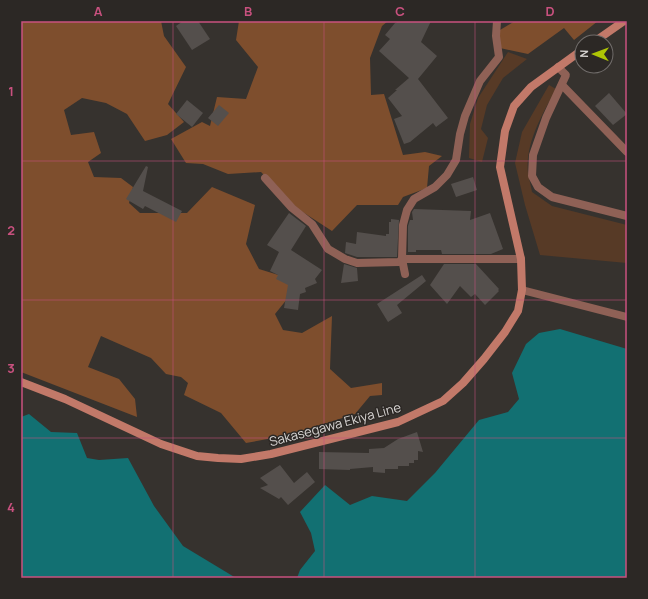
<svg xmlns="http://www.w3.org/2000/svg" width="648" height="599" font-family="Manrope,sans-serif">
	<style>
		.green { fill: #573a26 }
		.forest { fill: #7e4e2d }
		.water { fill: #127072 }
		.building { fill: #544f4c }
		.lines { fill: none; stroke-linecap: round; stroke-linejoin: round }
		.street { stroke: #8f6156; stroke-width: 8 }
		.secondary { stroke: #c27969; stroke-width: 8 }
		.grid { fill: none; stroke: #c9517f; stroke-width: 1; stroke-opacity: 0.55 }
		.labels { text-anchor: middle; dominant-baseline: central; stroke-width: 3; stroke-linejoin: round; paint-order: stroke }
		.street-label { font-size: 13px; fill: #d8d5d3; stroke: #2c2825 }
		.neatline { fill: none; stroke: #c9517f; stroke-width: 1.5 }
		.grid-label { font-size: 13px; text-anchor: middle; font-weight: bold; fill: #c9517f }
	</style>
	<rect width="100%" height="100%" fill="#36322e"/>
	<!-- green -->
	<g class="green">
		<path d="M508,52l19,7 -24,19 -16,27 -6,24 7,9 -6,24 -13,-4 1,-34 8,-26z"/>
		<path d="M549,85l7,4c-14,26 -31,54 -28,84 1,6 3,13 4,19l20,14 75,19v38l-87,-8 -15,-50 -10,-42 7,-31z"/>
	</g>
	<!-- forest -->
	<g class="forest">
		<path d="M21,21h140l3,15 22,31 -18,37 16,18 -17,13 -22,6 -18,-27 -21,-11 -24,-5 -18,12 7,25 23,-3 7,21 -13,9 6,15 27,1 12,9 -4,16 11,10h47l25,-26 43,18 -9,39 13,25 29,9 8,10 -21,26 8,16 19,3 30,-17 -2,53 21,19 31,-5v12l-12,1 -15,18 -66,21 -43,8 -25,-30 -37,-18 4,-12 -7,-6 -15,-3 -15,-16 -50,-22 -13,31 31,12 16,20 2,18 -116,-45z"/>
		<path d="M239,21h149l-6,5 -12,32 1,37 13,-1 19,61 22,-3 17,4 -13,10 -2,22 -24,9 -5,8h-41l-25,26 -37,-24 -34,-35 -33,2 -25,-10 -17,-1 -15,-24 31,-17 8,4 7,-29 29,2 12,-32 -22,-27z"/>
		<path d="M515,21h83l-24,19 -10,-12 -36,26 -28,-6v-18z"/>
	</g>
	<!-- water -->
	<g class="water">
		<path d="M560,329l67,20v229h-330l3,-8 15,-19 -4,-18 -11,-21 25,-27 25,20 22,-9 35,5 28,-28 44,-53 29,-8 11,-13 -7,-26 14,-29 13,-11z"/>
		<path d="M29,414l22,18 26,1 10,25 12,2 29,-2 26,48 29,40 53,32h-215v-161z"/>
	</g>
	<!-- building -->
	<g class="building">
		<path d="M183,21h15l12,18 -18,11 -16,-24z"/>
		<path d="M398,21h33l-10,21 16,14 -19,23 30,39 -12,9 -3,-4 -23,19 -6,2 -10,-25 8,-3 -14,-18 9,-8h-2l14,-12 -30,-27 11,-12 -5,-4 10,-12h1z"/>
		<path d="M609,93l18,21 -14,11 -18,-19z"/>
		<path d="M187,100l16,13 -11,14 -16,-13z"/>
		<path d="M219,105l10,8 -11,13 -10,-8z"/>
		<path d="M146,166l2,1 -5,24 39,20 -6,11 -31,-16 -2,3 -17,-10z"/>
		<path d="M473,177l4,13 -21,7 -5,-13z"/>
		<path d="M414,209l57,2 -1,9 20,-7 13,36 -12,5h-49l-1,-4h-25v2h-8v-26l2,-6h3l-1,-8z"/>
		<path d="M289,213l17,13 -15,24 31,20 -7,9 2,4 -12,5 1,4 -6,2 -2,16 -14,-2 4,-23 -12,-6 2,-4 -8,-4 9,-19 -12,-7z"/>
		<path d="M391,219l8,1 -2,37h-40l-12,-4 1,-11 10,2 1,-12 29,4v-2h3v-12h2z"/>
		<path d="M344,264l13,4 1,13 -17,2z"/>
		<path d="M444,264h32l23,25 -1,1 1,1 -14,14 -10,-11 -4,3 -11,-11 -13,18 -17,-19z"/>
		<path d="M422,275l4,6 -29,24 5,8 -14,9 -11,-18z"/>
		<path d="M417,432l6,20 -5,-1v9h-4v3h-5v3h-11v3h-13v4l-12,-1v-5l-23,2v1l-31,-1v-17l50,1v-4l15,-1 14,-9z"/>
		<path d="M280,465l14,18 13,-11 8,10 -27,23 -7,-8 -2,2 -19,-11 8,-3 -8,-7z"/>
	</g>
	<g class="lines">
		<!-- street -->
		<g class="street">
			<path d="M558,67l8,8 -20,43 -13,37 -1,21 6,11 14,10 75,19"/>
			<path d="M562,85l65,67"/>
			<path d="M265,178l27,30 20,16 16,25 17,10 12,4 42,-1 3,-3h119"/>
			<path d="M405,274l-3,-15 1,-34 4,-15 7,-11 21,-12 12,-12 9,-15 4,-26 5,-18 15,-35 19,-24 -3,-21 1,-15"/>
			<path d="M522,290l105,27"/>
		</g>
		<!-- secondary -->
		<g class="secondary">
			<path d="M594,42l30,-21"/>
			<path d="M21,382l44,17 96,45 36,12 21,2 23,1 30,-5 127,-32 45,-21 20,-18 21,-24 21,-27 13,-21 4,-21 -1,-31 -21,-92 5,-36 9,-25 17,-19 51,-37"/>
		</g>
	</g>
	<!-- grid -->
	<path class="grid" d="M173,21v557M324,21v557M475,21v557M21,161h606M21,300h606M21,438h606"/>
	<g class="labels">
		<!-- street labels -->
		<g class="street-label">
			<text transform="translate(335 424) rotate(-15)">Sakasegawa Ekiya Line</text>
		</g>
	</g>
	<!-- border -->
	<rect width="648" height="599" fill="none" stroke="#2c2825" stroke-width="44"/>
	<!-- north arrow -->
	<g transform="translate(594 54) rotate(271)"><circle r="19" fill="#2c2825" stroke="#716d6b"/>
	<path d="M0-3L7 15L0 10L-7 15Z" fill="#afc505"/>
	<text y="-6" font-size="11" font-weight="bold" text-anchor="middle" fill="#d8d5d3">N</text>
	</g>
	<rect x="22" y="22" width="604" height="555" class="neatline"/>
	<g class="grid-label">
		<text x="98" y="16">A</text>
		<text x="248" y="16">B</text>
		<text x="400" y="16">C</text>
		<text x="550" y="16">D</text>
		<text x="11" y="96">1</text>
		<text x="11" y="235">2</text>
		<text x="11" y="373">3</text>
		<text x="11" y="512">4</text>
	</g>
</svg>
